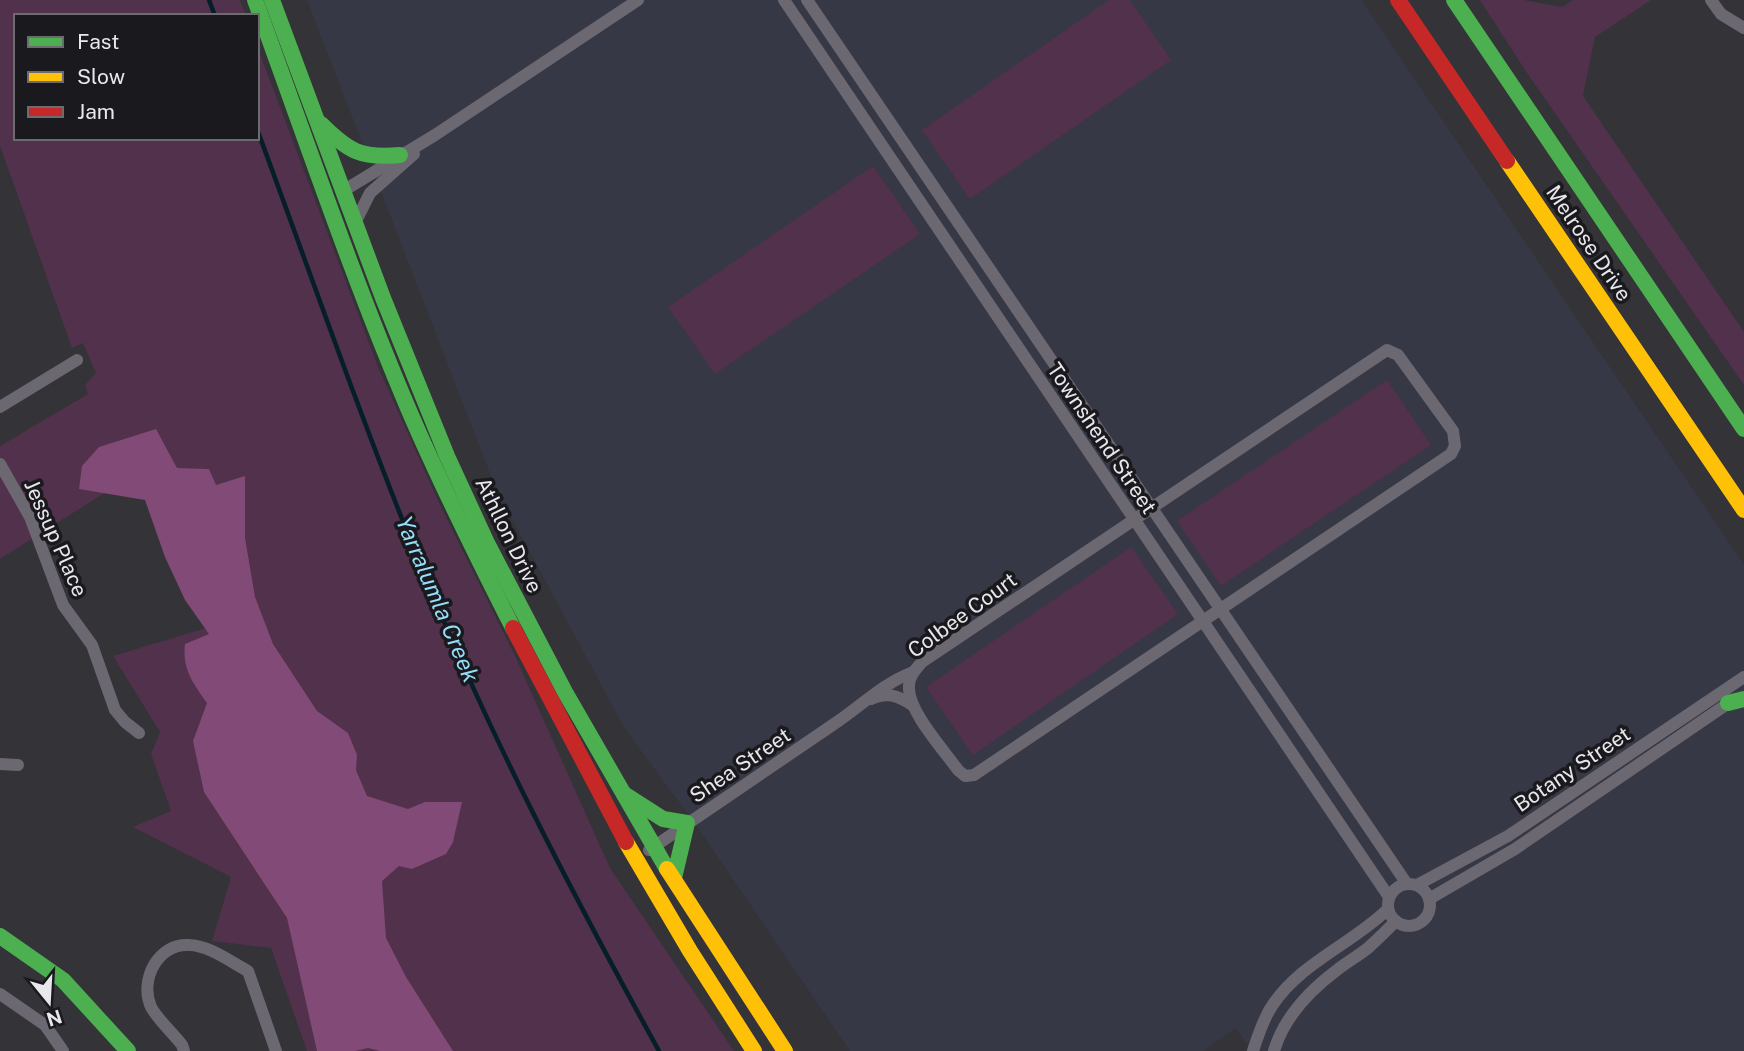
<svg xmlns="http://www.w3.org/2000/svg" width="1744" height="1051" font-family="'Public Sans',sans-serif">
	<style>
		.built { fill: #373845 }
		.green { fill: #51314b }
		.forest { fill: #824a76 }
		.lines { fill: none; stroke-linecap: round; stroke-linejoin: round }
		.stream { stroke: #051e29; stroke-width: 4.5 }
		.street { stroke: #6c6871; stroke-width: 12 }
		.fast { stroke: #4caf50; stroke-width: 16 }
		.slow { stroke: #ffc107; stroke-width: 16 }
		.jam { stroke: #c62828; stroke-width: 16 }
		.labels { text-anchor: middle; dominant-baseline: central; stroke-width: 7; stroke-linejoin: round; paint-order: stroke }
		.street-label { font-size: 21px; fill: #e7e7ec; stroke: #1a1a1e }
		.water-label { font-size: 23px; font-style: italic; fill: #96ddfc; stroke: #1a1a1e }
	</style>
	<rect width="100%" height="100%" fill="#333338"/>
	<!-- built -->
	<path class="built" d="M307,0h1054l383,565v486h-492l-16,-23 -33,23h-353l-154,-226 -71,-96 -129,-240z"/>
	<!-- green -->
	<g class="green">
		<path d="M0,0h240l6,16h-230v122h241v-92l121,321 63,140 74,149 95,212 124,183h-427l-36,-103 -59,-7 19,-64 -98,-50 38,-16 -20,-57 9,-22 -47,-76 93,-28 -73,-153 -133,84v-113l88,-52 -3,-9 11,-12 -13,-30 -11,5 -72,-202z"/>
		<path d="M1109,0h21l41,60 -201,139 -48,-69z"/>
		<path d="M1480,0h44l38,7 11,-7h78l-56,37 -12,59 161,236v53l-219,-315z"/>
		<path d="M873,166l47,68 -205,140 -47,-67z"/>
		<path d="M1387,380l44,65 -210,141 -44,-65z"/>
		<path d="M1131,547l47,67 -205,141 -47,-68z"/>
	</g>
	<!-- forest -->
	<path class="forest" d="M156,429l21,39 32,1 7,16 29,-9v62l10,59 18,47 44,67 31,22 9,22 -1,15 11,26 41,13 17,-7h37l-9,40 -7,12 -34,15 -13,-3 -17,15 4,57 20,39 47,74h-73l-12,-3 -13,3h-38l-30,-133 -83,-126 -11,-51 14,-38c-14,-20 -25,-34 -22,-59l24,-10 -24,-34 -20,-43 -20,-57 -66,-11 3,-23 17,-19z"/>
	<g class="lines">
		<!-- stream -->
		<g class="stream">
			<path d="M209,0l6,16"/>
			<path d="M257,129c54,146 105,293 164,437 67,167 151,327 238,485"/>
		</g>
		<!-- street -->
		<g class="street">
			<path d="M784,0l605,897"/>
			<path d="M807,0l600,884"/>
			<path d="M1711,0l10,14 23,14"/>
			<path d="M343,191l92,-56 203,-135"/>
			<path d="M355,223l15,-30 44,-39"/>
			<path d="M1387,350l11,5 55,76 2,15 -4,8 -477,321 -9,1 -7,-6c-15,-21 -51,-60 -49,-84 0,-10 7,-17 13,-24z"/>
			<path d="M0,407l77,-47"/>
			<path d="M0,464l30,53 33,88 29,40 23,65 10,12 14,11"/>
			<path d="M871,699c16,-7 26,-4 41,6"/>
			<path d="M0,764l18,1"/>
			<path d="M649,850l188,-128c26,-18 47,-39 76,-50"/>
			<circle cx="1409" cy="905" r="21"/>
			<path d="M1417,885l91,-49 236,-159"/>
			<path d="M1429,899l86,-50 218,-149"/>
			<path d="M0,994l45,31 18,26"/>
			<path d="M184,1051l-2,-6c-9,-12 -24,-25 -31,-38 -12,-27 7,-64 38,-62 19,0 42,17 59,26l28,80"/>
			<path d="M1253,1051c5,-15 10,-32 19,-45 28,-43 80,-62 116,-97"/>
			<path d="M1274,1051c10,-34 35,-60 63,-81 10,-8 21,-14 31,-22 10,-9 19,-18 28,-27"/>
		</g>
		<!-- fast -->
		<g class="fast">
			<path d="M255,0c50,136 96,274 153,408 32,75 68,147 105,220"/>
			<path d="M272,0l111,298 64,158 40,87 78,149 102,177"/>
			<path d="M1454,0l290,429"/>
			<path d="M321,124c27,27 40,35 79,31"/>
			<path d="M1728,703l16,-4"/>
			<path d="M624,794l39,25 24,4 -13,55"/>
			<path d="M0,936l63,44 65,71"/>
		</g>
		<!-- slow -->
		<g class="slow">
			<path d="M1507,161l237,349"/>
			<path d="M626,842l64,109 64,100"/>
			<path d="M667,869l118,182"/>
		</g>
		<!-- jam -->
		<g class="jam">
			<path d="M1398,0l109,161"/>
			<path d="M513,628l113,214"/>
		</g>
	</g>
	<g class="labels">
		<!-- street labels -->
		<g class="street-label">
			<text transform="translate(1589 243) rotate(56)">Melrose Drive</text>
			<text transform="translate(1102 438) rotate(56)">Townshend Street</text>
			<text transform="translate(509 535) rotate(64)">Athllon Drive</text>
			<text transform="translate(56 538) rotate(66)">Jessup Place</text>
			<text transform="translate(962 615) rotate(-36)">Colbee Court</text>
			<text transform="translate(740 765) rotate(-34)">Shea Street</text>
			<text transform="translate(1572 769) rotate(-34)">Botany Street</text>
		</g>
		<!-- water labels -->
		<g class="water-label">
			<text transform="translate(438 599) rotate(67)">Yarralumla Creek</text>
		</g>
	</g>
	<!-- legend -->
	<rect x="14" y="14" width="245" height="126" fill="#1a1a1e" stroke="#6c6c70" stroke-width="2"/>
	<rect x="28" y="37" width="35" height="10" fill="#4caf50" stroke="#6c6c70" stroke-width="2"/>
	<text x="77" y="49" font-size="21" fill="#e7e7ec">Fast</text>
	<rect x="28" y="72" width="35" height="10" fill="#ffc107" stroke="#6c6c70" stroke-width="2"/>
	<text x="77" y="84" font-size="21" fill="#e7e7ec">Slow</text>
	<rect x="28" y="107" width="35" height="10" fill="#c62828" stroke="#6c6c70" stroke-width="2"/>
	<text x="77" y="119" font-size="21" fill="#e7e7ec">Jam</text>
	<!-- north arrow -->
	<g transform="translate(49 1002) rotate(162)" stroke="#1a1a1e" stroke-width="5" paint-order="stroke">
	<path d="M0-5L12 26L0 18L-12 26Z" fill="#e7e7ec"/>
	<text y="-10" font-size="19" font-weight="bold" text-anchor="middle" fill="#e7e7ec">N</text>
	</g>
</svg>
